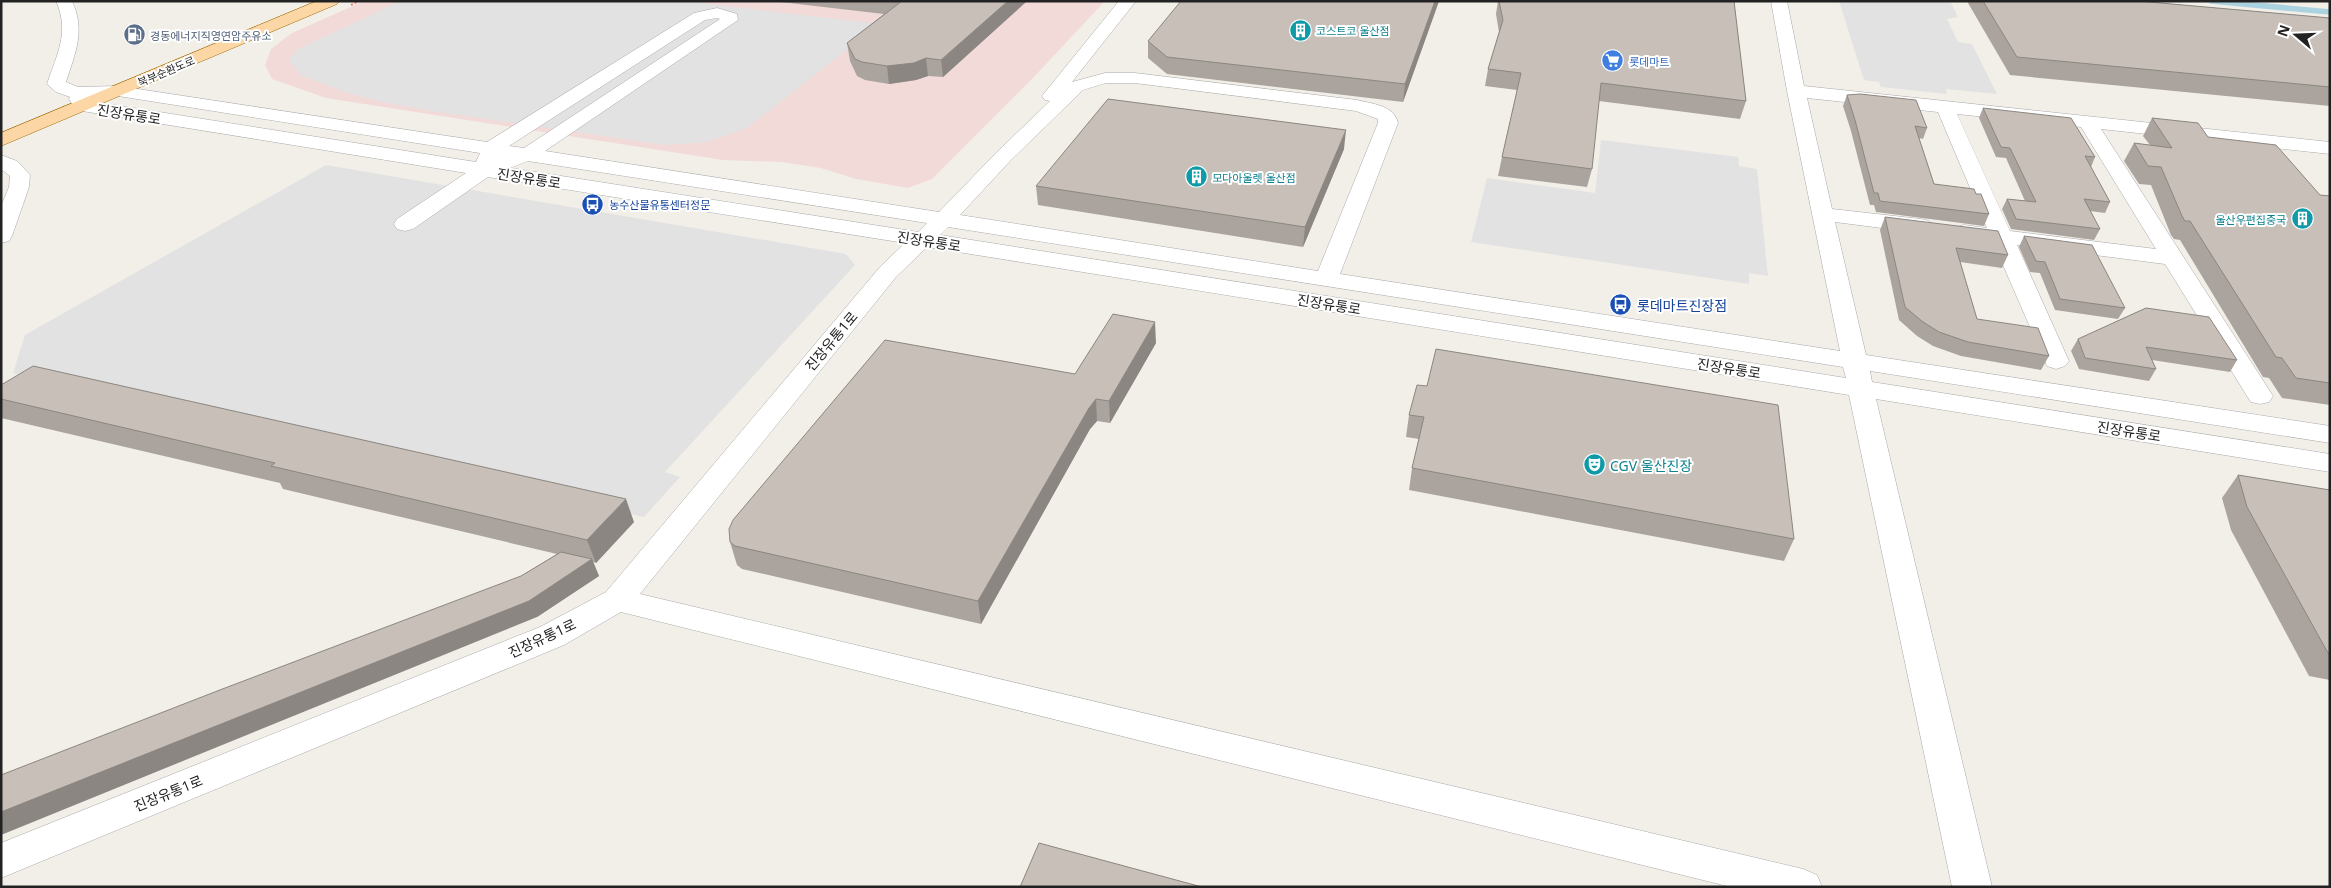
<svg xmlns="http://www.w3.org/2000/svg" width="2331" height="888" font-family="'Noto Sans','Noto Sans KR',sans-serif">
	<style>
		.commercial { fill: #f2dad9 }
		.parking { fill: #e2e2e2 }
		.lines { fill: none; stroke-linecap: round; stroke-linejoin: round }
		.stream { stroke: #aad3df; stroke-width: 5.5 }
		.minor-casing { stroke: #a9a9a9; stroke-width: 1 }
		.major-casing { stroke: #a06b00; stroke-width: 1 }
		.path { stroke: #fa8072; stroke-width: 2; stroke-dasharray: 2 2; stroke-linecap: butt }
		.minor { fill: #fff; fill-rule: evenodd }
		.major { fill: #fcd6a4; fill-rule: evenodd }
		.wall { fill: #aba49e }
		.shaded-wall { fill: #8b8681 }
		.building { fill: #c7bfb8; stroke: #8b8681 }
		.labels { text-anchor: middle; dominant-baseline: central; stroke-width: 4; stroke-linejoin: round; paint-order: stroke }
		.far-culture-label { font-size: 11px; fill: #0d838f; stroke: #fff; text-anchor: start }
		.far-service-label { font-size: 11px; fill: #4e5e75; stroke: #fff; text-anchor: start }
		.far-shop-label { font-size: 11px; fill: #366cbe; stroke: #fff; text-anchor: start }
		.far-street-label { font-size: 11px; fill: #222; stroke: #fff }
		.far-transit-label { font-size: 11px; fill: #164399; stroke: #fff; text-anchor: start }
		.street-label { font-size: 14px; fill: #222; stroke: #fff }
		.transit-label { font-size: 14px; fill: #164399; stroke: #fff; text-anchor: start }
		.culture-label { font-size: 14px; fill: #0d838f; stroke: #fff; text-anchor: start }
	</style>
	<rect width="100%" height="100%" fill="#f2efe9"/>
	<!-- commercial -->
	<path class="commercial" d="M364,1h741l-73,78 -100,100 -24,9 -52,-9 -35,-11 -40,-6 -58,-2 -397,-62 -54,-19 -7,-14 6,-16 21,-16z"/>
	<!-- parking -->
	<g class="parking">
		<path d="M401,1h283l195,23 -132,104 -40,14 -42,3 -233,-34 -50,-9 -37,-10 -43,-16 -13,-16 9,-11z"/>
		<path d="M1839,1h111l8,16 -11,2 11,23 14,2 25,50 -51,-5 1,5 -66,-7 -2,-5 -15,-2z"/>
		<path d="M1601,140l137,17 1,9 18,3 11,107 -19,-3v11l-278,-42 16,-64 108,15z"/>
		<path d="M326,165l520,89 9,11 -190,207 15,5 -36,40 -631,-144 12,-38z"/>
	</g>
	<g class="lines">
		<!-- stream -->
		<path class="stream" d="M2211,1l119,11"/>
		<defs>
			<g id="minor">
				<path d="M56,1h16c14,30 3,52 -6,81l12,5 40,-1 369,56 207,-129 23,-5 20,6 1,6 -193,131 394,61 58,-60 53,-51 -5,-1 -3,-4 77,-95h17l-64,81 33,-9h30l222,27c15,4 37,5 41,23l-58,151 500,77 -53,-260 -16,-90h16l17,85 526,56v12l-229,-25 172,267 -4,6 -9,2 -9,-2 -4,-6 -82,-132 -148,-19 52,116 -4,5 -9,3 -9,-3 -54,-124 -37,-5 -3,-5 3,-5 8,-2 23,3 -49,-116 -131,-14 25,111 89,10 8,2 3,5 -3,5 -8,2 -86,-11 31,133 464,71v17l-460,-72 2,11 458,72v18l-454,-73 116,488h-40l-103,-492 -922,-148 -31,30 -256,317 1163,275 14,6 5,12h-91l-1110,-275 -57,33 -563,233v-35l539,-216 66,-35 274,-325 25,-24 -417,-66 -75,52 -8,2 -8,-2 -3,-5 3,-5 69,-46 -390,-63 -7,-11 1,-2 -14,-5 -9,-8c10,-30 23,-52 9,-83zM717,18l3,1 -196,129 -15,-2 196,-126zM1106,83h29l221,28 22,8v4l-60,148 -358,-56 51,-55 72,-70zM118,96l362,57 -4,9 -387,-61 -2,-2zM1957,114l124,13 75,122 -146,-18zM528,161l399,62 -9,9 -408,-64zM948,227l895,140 3,11 -906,-143z"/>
				<path d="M1,155l16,6 13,14 -1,12 -17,49 -3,5 -8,2v-37l8,-19 1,-11 -9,-7z"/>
			</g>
			<path id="major" d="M317,1h22l-2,3 -336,142v-13z"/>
		</defs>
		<!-- minor casing -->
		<use href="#minor" class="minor-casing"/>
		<!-- major casing -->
		<use href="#major" class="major-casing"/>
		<!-- path -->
		<path class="path" d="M351,5l8,-4"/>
		<!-- minor -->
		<use href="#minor" class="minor"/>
		<!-- major -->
		<use href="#major" class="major"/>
	</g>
	<!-- wall -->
	<g class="wall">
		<path d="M772,1h255l-84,76 -15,-1 -12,4 -27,4 -24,-4 -8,-4 -7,-15 -3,-18 37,-29z"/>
		<path d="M1439,1l-36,101 -236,-28 -19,-16v-17z"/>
		<path d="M1498,1h236l12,100 -6,18 -141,-18 -7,68 -5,18 -89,-11 4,-19 15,-67 -32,-4 3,-17 11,-37 -3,-18z"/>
		<path d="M1969,1h169l192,17v88l-320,-31 -42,-72z"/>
		<path d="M1847,95l80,33 -4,11 -4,-1 15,46 42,10 13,20 -5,12 -108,-14 -2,-7h-4l-19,-74 -8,-25z"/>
		<path d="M1983,108l112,49 -4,10 19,35 -5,11 -15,-2 10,18 -6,11 -83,-11 -9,-20 5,-10 18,2 -19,-43 -10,-1 -17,-39z"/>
		<path d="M2152,118l56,19 112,58 10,1v209l-48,-7 -13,-20 -6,-1 -83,-137 -6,-1 -3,-4 -20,-50 -12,-1 -15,-23 10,-18 16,2 -7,-9z"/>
		<path d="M1344,149l-41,98 -265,-42 -2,-19z"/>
		<path d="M1885,217l123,38 -6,13 -42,-6 17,57 72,37 -8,14 -80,-14 -28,-10 -16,-10 -18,-16 -19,-90z"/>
		<path d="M2024,236l101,72 -7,11 -63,-9 -15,-37 -10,-1 -11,-25z"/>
		<path d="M2146,308l91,52 -7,12 -78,-12 4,9 -7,12 -70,-12 -8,-18 7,-12z"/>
		<path d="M1156,343l-46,80 -13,-2 -7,8 -109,195 -239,-55 -5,-4 -7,-23 345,-168z"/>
		<path d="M1,385l633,137 -38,41 -3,-1 6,14 -62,41 -16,-41 36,-22 -274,-65 -3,-6 -279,-65z"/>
		<path d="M1427,386l367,153 -10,22 -375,-71 3,-22 7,-29 -13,-2 3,-22z"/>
		<path d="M2238,475l92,15v190l-21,-4 -78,-146 -9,-32z"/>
	</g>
	<!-- shaded-wall -->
	<g class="shaded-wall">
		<path d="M1008,1h19l-84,76 -2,-17z"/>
		<path d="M1435,1h4l-36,101 2,-18z"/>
		<path d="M926,58l2,18 -12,4 -27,4 -2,-18z"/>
		<path d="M1346,130l-2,19 -41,98 2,-20z"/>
		<path d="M1155,322l1,21 -46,80 -1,-22z"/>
		<path d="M1096,399l1,22 -7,8 -109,195 -3,-23 111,-193z"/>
		<path d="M626,499l8,23 -38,41 -9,-23z"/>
		<path d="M592,559l7,17 -62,41 -536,218v-23z"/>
	</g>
	<!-- building -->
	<g class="building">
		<path d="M902,1h106l-67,59 -15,-2 -12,5 -27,3 -25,-4 -7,-3 -8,-16z"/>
		<path d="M1181,1h254l-30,83 -238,-27 -19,-16z"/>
		<path d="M1499,1h235l12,100 -145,-18 -9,86 -90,-12 19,-84 -33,-4 15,-49z"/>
		<path d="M1983,1h155l192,17v69l-313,-30z"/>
		<path d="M1860,94l56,6 11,28 -12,-2 19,58 40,5 2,5h5l8,20 -109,-13 -2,-8h-4l-19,-73 -8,-25z"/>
		<path d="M1108,99l238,31 -41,97 -269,-41z"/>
		<path d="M1983,108l88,10 24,39 -10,-1 25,46 -26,-3 16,30 -84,-10 -9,-20 29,3 -26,-54 -9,-1z"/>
		<path d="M2152,118l46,5 10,14 68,8 44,50 10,1v187l-34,-5 -14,-20 -6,-1 -86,-136h-5l-3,-5 -21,-49 -13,-1 -14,-23 38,5z"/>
		<path d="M1885,217l113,14 10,24 -52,-7 21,71 61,9 11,28 -81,-14 -29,-10 -16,-10 -18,-15z"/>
		<path d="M2024,236l68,9 33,63 -65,-9 -15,-37 -9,-1z"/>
		<path d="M2146,308l63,9 28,43 -91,-13 10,22 -71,-11 -7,-19z"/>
		<path d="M1113,314l42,8 -46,79 -13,-2 -7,9 -111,193 -243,-55 -5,-4 -1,-13 4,-9 152,-180 190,34z"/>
		<path d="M1436,349l342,56 16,134 -382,-71 12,-51 -15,-2 8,-30 10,1z"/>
		<path d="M33,366l593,133 -39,41 -316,-74 4,-3 -274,-64v-14z"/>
		<path d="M2238,475l92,15v163h-2l-81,-146z"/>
		<path d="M561,552l31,7 -63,42 -528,211v-37l224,-87 296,-112z"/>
		<path d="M1039,843l163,44h-182z"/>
	</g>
	<!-- icons -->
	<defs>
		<symbol id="building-disc" viewBox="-11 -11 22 22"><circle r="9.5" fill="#0f9aa8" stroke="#fff"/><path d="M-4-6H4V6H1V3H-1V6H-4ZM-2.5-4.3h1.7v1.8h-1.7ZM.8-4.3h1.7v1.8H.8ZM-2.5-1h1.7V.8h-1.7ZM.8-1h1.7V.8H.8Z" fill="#fff"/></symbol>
		<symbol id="fuel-disc" viewBox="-11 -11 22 22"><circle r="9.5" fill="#5c6f8a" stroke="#fff"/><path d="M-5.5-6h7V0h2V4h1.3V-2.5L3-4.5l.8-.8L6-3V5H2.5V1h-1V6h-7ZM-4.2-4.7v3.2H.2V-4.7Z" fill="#fff"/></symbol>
		<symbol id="supermarket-disc" viewBox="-11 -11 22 22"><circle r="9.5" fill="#3f7fe0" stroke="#fff"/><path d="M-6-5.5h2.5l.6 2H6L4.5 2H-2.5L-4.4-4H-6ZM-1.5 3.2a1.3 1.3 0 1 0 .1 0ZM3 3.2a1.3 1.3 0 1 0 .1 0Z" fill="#fff"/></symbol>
		<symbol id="bus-disc" viewBox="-11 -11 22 22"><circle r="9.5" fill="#1a4fb4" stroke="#fff"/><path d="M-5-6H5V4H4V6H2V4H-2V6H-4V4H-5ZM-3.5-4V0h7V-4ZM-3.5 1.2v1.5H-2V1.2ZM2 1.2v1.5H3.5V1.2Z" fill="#fff"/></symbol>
		<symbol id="theatre-disc" viewBox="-11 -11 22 22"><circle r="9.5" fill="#0f9aa8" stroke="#fff"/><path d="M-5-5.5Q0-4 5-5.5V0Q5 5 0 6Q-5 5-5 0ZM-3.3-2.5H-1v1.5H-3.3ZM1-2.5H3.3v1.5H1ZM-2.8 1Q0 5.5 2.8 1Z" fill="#fff"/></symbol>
	</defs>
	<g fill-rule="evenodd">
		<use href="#building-disc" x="1288" y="18" width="25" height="25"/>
		<use href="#fuel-disc" x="122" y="22" width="25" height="25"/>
		<use href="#supermarket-disc" x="1600" y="48" width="25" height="25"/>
		<use href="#building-disc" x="1184" y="164" width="25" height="25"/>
		<use href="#bus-disc" x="580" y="192" width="25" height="25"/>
		<use href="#building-disc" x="2290" y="206" width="25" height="25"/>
		<use href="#bus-disc" x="1608" y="292" width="25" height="25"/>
		<use href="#theatre-disc" x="1582" y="452" width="25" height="25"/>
	</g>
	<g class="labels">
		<!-- far-culture labels -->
		<g class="far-culture-label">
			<text x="1316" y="30">코스트코 울산점</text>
			<text x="1212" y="177">모다아울렛 울산점</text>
			<text x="2286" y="219" text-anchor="end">울산우편집중국</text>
		</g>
		<!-- far-service labels -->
		<g class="far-service-label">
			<text x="150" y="35">경동에너지직영연암주유소</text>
		</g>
		<!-- far-shop labels -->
		<g class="far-shop-label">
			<text x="1629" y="61">롯데마트</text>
		</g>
		<!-- far-street labels -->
		<g class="far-street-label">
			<text transform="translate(166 71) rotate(-23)">북부순환도로</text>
		</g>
		<!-- far-transit labels -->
		<g class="far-transit-label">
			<text x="609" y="204">농수산물유통센터정문</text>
		</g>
		<!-- street labels -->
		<g class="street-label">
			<text transform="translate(129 114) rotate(9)">진장유통로</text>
			<text transform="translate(529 178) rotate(9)">진장유통로</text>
			<text transform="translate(929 241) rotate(9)">진장유통로</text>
			<text transform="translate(1329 304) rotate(9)">진장유통로</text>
			<text transform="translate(831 341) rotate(-50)">진장유통1로</text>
			<text transform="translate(1729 368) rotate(9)">진장유통로</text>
			<text transform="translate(2129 431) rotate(9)">진장유통로</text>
			<text transform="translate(542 638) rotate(-25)">진장유통1로</text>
			<text transform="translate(168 793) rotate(-22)">진장유통1로</text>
		</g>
		<!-- transit labels -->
		<g class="transit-label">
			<text x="1637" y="305">롯데마트진장점</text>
		</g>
		<!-- culture labels -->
		<g class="culture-label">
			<text x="1610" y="465">CGV 울산진장</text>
		</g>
	</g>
	<!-- border -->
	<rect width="2331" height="888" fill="none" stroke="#222222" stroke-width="5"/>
	<!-- north arrow -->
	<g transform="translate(2296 35) rotate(289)" stroke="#ffffff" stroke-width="4" paint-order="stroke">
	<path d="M0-4L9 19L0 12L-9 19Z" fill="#222222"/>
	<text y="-8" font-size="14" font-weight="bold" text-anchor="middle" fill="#222222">N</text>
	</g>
</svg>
